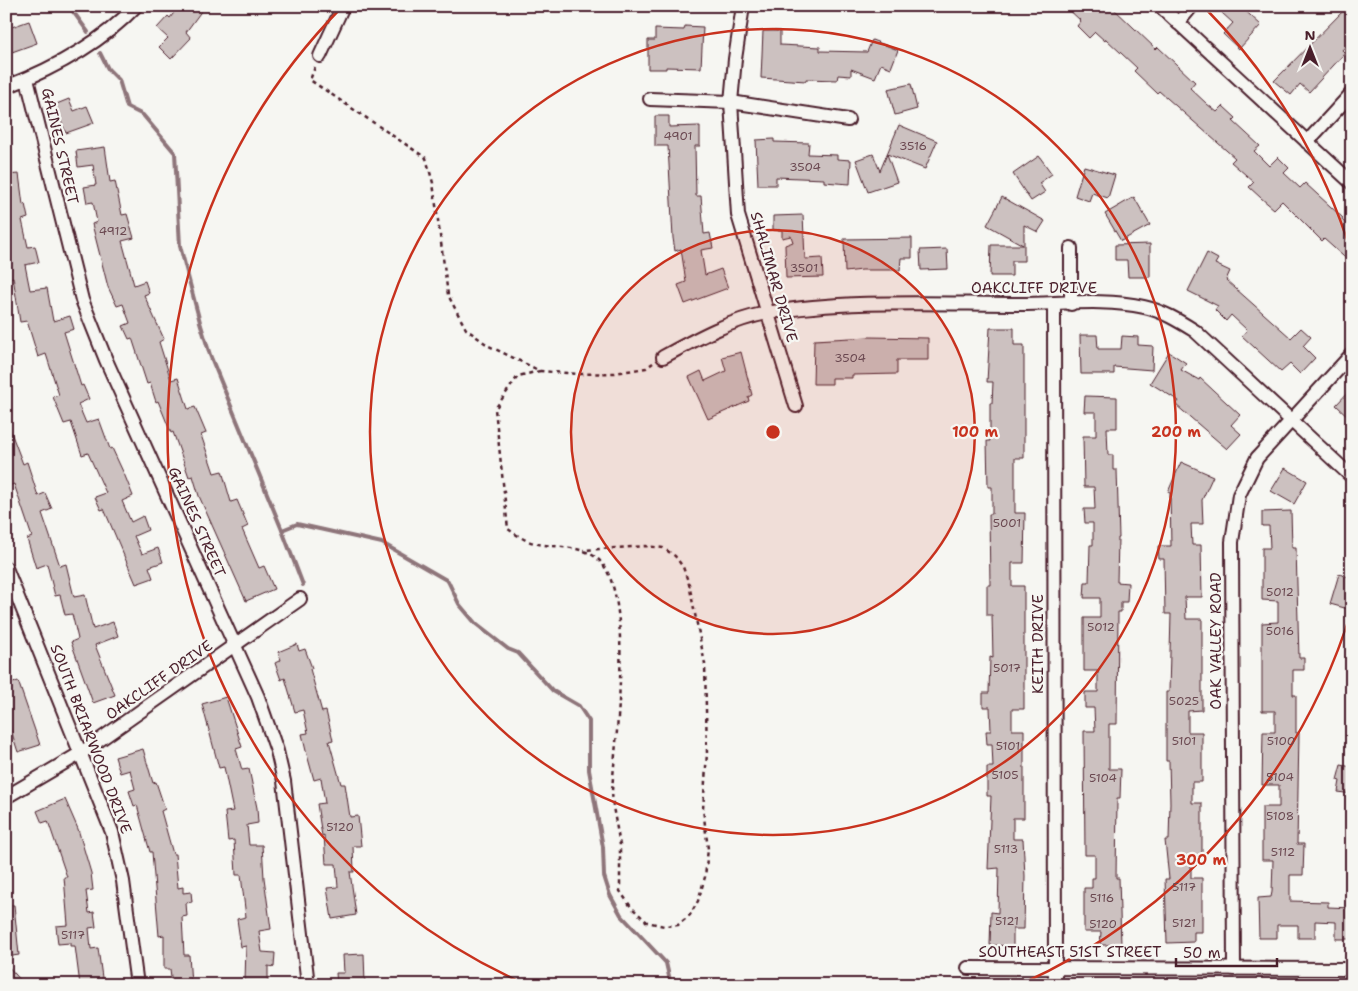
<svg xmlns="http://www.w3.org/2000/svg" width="1358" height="991" font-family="'Shantell Sans',sans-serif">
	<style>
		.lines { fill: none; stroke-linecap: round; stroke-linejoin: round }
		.stream { stroke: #8e747a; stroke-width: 4 }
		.building { fill: #ccc1c0; stroke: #4a1f2b }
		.street-casing { stroke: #4a1f2b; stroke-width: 16 }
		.path { stroke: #4a1f2b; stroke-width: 2.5; stroke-dasharray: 4 4; stroke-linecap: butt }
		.street { stroke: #f6f6f2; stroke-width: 12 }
		.ring { fill: none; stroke: #c8321e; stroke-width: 2.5 }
		.labels { text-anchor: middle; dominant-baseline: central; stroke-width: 4.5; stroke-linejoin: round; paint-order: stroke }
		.number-label { font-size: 12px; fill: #6a4850 }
		.street-label { font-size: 15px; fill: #4a1f2b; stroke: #f6f6f2 }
		.centre { fill: #c8321e; stroke: #f6f6f2; stroke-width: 2.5 }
		.ring-label { font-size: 15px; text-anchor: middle; font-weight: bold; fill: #c8321e; stroke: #f6f6f2; stroke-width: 4.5; stroke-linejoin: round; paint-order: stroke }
	</style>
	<rect width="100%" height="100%" fill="#f6f6f2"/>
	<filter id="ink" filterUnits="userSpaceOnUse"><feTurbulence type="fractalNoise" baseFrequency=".02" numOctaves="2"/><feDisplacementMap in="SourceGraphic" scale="10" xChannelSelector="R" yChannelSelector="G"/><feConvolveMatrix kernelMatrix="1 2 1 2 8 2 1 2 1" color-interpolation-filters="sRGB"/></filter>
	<g filter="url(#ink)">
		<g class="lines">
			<!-- stream -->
			<g class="stream">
				<path d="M69,6l19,26"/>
				<path d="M100,53l8,16 11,11 8,27 16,8 32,38 5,93 20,76 10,33 72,175 15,-6 85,19 66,38 11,23 17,20 32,25 10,4 35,38 26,15 10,15v49l14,77 1,29 6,19 11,20 45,48 5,22"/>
				<path d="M282,530l21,55"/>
			</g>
		</g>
		<!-- building -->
		<g class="building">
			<path d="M179,6h26l-19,26 5,6 -20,21 -12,-12 9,-9 -11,-10 11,-12 2,2z"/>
			<path d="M1065,6h46l45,43 2,-2 37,35 -5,6 17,16 10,8 6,-6 13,12 -3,3 27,25 -6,5 15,15 9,-9 11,11 -5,5 16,15 5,-5 38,35 -1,2 10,9v35l-28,-25 -2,2 -40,-40 -8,8 -13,-11 -12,-11 5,-5 -23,-20 4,-4 -76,-67 -2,2 -23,-22 3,-3 -31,-29 -1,2 -10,-9 -6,6 -12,-12 4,-5z"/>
			<path d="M1229,6h11l21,19 -22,24 -16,-15 10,-11 -11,-10z"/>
			<path d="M1348,6h4v33l-10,11 3,3 -36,39 -9,-8 -9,11 -17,-14z"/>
			<path d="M29,21l8,22 -25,9 -6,-23z"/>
			<path d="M685,26l18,1 -2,41 -35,-1v2h-18v-29h7v-11l29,1z"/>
			<path d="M763,31h17v14l40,2v4l47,1 5,-12 26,10 -7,18 -10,-4 -6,14 -24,-9v7l-13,-1 -1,5 -31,-1v2l-45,-3z"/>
			<path d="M911,84l6,25 -22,6 -7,-26z"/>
			<path d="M69,99l5,12 13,-5 7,17 -28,10 -12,-28z"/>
			<path d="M655,116h14v11l31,-1v20h-5l1,50h5l3,38 6,-1 3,15 -12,2 4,25 16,-6 7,19 -43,16 -7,-19 8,-3 -5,-33 -6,2 -2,-13 -5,-92h-13z"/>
			<path d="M899,125l38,16 -12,28 -38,-15z"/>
			<path d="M774,139v3l35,1 -1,11 29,1v4l14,1 -1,24 -26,-2v-3l-48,-2v8h-18l-2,-45z"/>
			<path d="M105,147l5,35 5,-1 7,34 5,-1 7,24 -12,3 12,44 11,-4 4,12 -5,2 20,44 -5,3 12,38 7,-2 10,31 7,-2 11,26 -5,2 13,38 8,-2 9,31 6,-2 11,26 -6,3 17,39 5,-2 10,23 -28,12 -47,-105 -6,-20 -4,1 -16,-45 -2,1 -13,-32 -2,1 -6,-19 -3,1 -15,-46 -3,1 -6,-13 7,-3 -7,-19 -6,2 -9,-19 -16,-63 5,-2 -4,-20 -6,1 -3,-16 12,-2 -3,-20 -15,2 -2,-16z"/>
			<path d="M873,154l7,17 7,-17 10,28 -29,10 -12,-32z"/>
			<path d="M1039,156l13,18 -13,9 6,9 -14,9 -18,-27z"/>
			<path d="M1084,166l31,9 -7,23 -16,-5 -3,8 -14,-5z"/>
			<path d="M19,174l4,31 2,-1 3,14 -6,2 6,27 7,-1 4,16 -14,3 5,25 17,-2 6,33 17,-5 4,13 -10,3 17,54 2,-1 6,14 -11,5 8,19 13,-4 11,30 2,-1 13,28 8,20 -11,5 9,21 12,-6 5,14 -14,6 8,18 16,-6 5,14 -14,5 4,11 -17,6 -32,-75 -3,1 -6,-13 11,-4 -18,-40 -6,2 -11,-33 -7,2 -11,-27 6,-2 -13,-41 -8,3 -11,-36 -7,1 -7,-45 -7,2v-104z"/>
			<path d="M1002,197l43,24 -7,11 -14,-7v36h-12v15h-22l1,-31h32l-36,-20z"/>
			<path d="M1134,197l16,28 -29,16 -16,-27z"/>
			<path d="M803,215l2,44 17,-1 1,19 -37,1 -1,-33 8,-3 -2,-6 -9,2v-8h-9v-14z"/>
			<path d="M912,238v20h-11l-1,12h-38l-17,2 -1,-33z"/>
			<path d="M1150,244v33h-22l-1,-17h-12v-15z"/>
			<path d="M947,249l1,20 -27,1 -1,-20z"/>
			<path d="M1207,253l11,6 -3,5 15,7 -4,9 65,58 10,-10 10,9 -8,9 12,12 -15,16 -10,-10 -9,8 -39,-36 5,-6 -16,-15 -5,6 -11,-11 3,-4 -30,-15z"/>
			<path d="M990,328h24v17h10v113h-9v55h10l-1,50h-12v23h12v123h-12v21h12v88h-11v21h10l2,37 -1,53h-11v17l-23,-1 1,-33 7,1 1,-45 -11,1 3,-73h-4v-29h6l-1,-23h-5l-1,-13h5l-1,-24h-7v-14h6l1,-36 3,1 -1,-43h-5v-30h3l-1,-71h3v-27h-4l-1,-46h3v-38h2l1,-21h-6z"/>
			<path d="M1080,335h17l1,14h23l1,-13 16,1v8l15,1 -1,24 -38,-3v7h-33z"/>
			<path d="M869,337l59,1v22h-31v14l-45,1v3h-20v6h-19l1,-44z"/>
			<path d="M741,352l11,43 -4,2 1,4 -41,18 -19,-42 12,-6 4,10 21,-10 -4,-14z"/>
			<path d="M1169,352l17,11 -5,7 18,10 1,-2 40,37 -9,10 10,9 -14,15 -51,-44 3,-4 -29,-18z"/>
			<path d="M1352,388v32l-16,-15z"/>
			<path d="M1085,396l32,1v31h-10l1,27h5v15h4l2,68h-1l-1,44 11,1 -1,19h-6v10h-3l-1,112h-8v45h12l-1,29h-3l-1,80h3l2,67h-21l1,-13h-17v-44h8v-10h3v-23h-10l-1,-124h11l-1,-23h-9v-16h13v-21h-14v-53h16v-20h-16l1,-16h4l1,-37h3v-22h-8l-1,-14h11l-1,-22h-10l-1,-51h13v-24h-12z"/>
			<path d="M7,422l16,42 4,-2 11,34 7,-3 7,16 -10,4 18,53 6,-2 8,33 11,-2 8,34 20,-7 5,14 -23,9 20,50 -22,8 -22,-61 7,-3 -6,-25 -7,1 -5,-20 -5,1 -8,-32 -11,4 -9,-29 5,-2 -18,-53 -8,3z"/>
			<path d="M1181,462l32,14 -11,24 1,24h-12l1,21h9l1,52h-17l1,22h16v91l-14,1v21h14v50h-10v21h10v52l-11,1v22h11v54h-8v10l-27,1 -2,-64h4l-4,-39h4l1,-37 -1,-42h-3v-69h3l2,-78h-6l-1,-55h-5l-1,-13h13l-1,-53 -2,-1z"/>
			<path d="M1285,468l22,13 -13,23 -23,-13z"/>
			<path d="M1291,511l1,37h4l3,110h5v12h-11v25h3v38h3l-2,111h7l-1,31h-13v26l38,1v5l24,1v31h-16v-17l-21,-1v17h-17v-13h-21v13h-18l-1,-40 13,-1 1,-5 1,-32h-11v-53h17v-22h-17l1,-53h12v-21h-13v-88l16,-1v-21l-16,-1v-52h8l-1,-22h-7v-14z"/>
			<path d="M1339,574l13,4v32l-22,-6z"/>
			<path d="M297,644l2,7 6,-2 7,19 -2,1 12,43 4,-1 7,29 -4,1 12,43h4l5,33 8,-1 3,30h-8l1,26h-4l6,43 -24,4 -5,-31 11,-1 -2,-23h-10l-2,-29 -2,1 -5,-32 8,-1 -4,-25 -7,2 -8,-29 -4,-17 6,-1 -5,-23 -8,2 -10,-34 -4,2 -6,-17 6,-3 -3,-8z"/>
			<path d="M18,681l22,64 -22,7 -12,-37v-29z"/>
			<path d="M226,697l16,50 -6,2 6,21 7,-1 8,39 1,15 -11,2 2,20h13l2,33 7,51 -12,2 3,21 13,1 -1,14 -6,-1v16l-23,-1 1,-35 -5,1 -4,-28 9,-2 -5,-42h-5l-2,-35 -6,1 -3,-29 8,-1 -9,-44 -5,1 -17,-64z"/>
			<path d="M143,749l10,34 3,-1 9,27 -4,2 12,43h2l3,34 5,-1v6l8,-1 1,10 -6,1 1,13 -5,1 2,38h5l2,29 -19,1 -2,-16h-6v-34l-5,1 -7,-84h-2l-13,-47 -3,1 -5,-15 6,-2 -5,-19 -10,3 -5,-16z"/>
			<path d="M1341,765l11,2v27l-14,-2 2,-11 -3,-1z"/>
			<path d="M65,799l13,30 13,44 2,17 -7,1 3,22 5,-1 2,15 -7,1 2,21 7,-1 5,37h-23l-5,-39h-5v-3l-12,1 -2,-18 12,-1 -4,-48h3l-19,-56 -6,2 -5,-12z"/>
			<path d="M6,905h8l5,50 -13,2z"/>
			<path d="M364,954l1,30 -28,1 -1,-12h8l-1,-18z"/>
			<path d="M6,964l19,21h-19z"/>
		</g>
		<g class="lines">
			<defs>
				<g id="street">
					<path d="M743,6l-8,53 -4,43 7,113 58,191"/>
					<path d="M1160,6l192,177"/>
					<path d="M1178,23l14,-17"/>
					<path d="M320,56l23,-50"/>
					<path d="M27,79l55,221 24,60 152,337 19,54 7,30 24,204"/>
					<path d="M6,87c47,-18 95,-44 130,-81"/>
					<path d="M650,99l81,3 117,18"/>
					<path d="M1307,142l45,-49"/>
					<path d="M1071,248v56"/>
					<path d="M1054,304l1,681"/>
					<path d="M663,357c33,-18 67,-37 104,-44 80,-14 172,-9 253,-9 40,0 85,-6 124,3 19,4 35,14 51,24l157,146"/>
					<path d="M6,568l106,264 11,49 14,104"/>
					<path d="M6,797l75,-44 219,-154"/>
					<path d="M968,968l384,1"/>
					<path d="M1234,969l-2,-427 7,-47 18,-37 95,-104"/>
				</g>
			</defs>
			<!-- street casing -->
			<use href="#street" class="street-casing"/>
			<!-- path -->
			<g class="path">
				<path d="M315,67l-5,13 116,78 7,25 15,112 18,34 23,17 51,25 39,3 36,-1 31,-5 7,-5"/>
				<path d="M540,371l-22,5 -23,33 13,120c6,4 13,9 20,12 23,9 53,1 72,20 35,37 15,180 12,230l1,16 7,38v46l11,16 16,15 17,4 14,-1 12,-10 8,-14 7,-24 3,-28 -5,-40 4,-56 -2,-89 -16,-80 -6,-17 -8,-11 -12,-8 -17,-2 -63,4"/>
			</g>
			<!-- street -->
			<use href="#street" class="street"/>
		</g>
	</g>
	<!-- distance rings -->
	<circle cx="773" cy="432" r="202" fill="#c8321e" fill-opacity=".12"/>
	<g class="ring">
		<circle cx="773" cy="432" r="202"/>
		<circle cx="773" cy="432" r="403"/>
		<path d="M1352 609A605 605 0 0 1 1019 985M527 985A605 605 0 0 1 341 8M1205 8A605 605 0 0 1 1352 255"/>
	</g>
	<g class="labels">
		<!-- number labels -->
		<g class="number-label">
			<text x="678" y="136">4901</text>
			<text x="913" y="146">3516</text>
			<text x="805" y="167">3504</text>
			<text x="113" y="231">4912</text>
			<text x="804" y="268">3501</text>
			<text x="850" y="358">3504</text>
			<text x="1007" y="523">5001</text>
			<text x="1280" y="592">5012</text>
			<text x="1101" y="627">5012</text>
			<text x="1280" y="631">5016</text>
			<text x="1007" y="668">5017</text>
			<text x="1184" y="701">5025</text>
			<text x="1184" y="741">5101</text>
			<text x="1281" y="741">5100</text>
			<text x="1008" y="746">5101</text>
			<text x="1005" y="775">5105</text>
			<text x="1280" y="777">5104</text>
			<text x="1103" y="778">5104</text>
			<text x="1280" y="816">5108</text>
			<text x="340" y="827">5120</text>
			<text x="1006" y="849">5113</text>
			<text x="1283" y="852">5112</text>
			<text x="1184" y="887">5117</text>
			<text x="1102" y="898">5116</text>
			<text x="1007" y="921">5121</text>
			<text x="1184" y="923">5121</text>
			<text x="1103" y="924">5120</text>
			<text x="73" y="935">5117</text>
		</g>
		<!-- street labels -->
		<g class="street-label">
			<text transform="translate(60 146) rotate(77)">GAINES STREET</text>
			<text transform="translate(774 277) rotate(74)">SHALIMAR DRIVE</text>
			<text x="1034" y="288">OAKCLIFF DRIVE</text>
			<text transform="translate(197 522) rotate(66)">GAINES STREET</text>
			<text transform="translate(1216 641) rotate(-90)">OAK VALLEY ROAD</text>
			<text transform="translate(1038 644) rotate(-90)">KEITH DRIVE</text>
			<text transform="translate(159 680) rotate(-35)">OAKCLIFF DRIVE</text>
			<text transform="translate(91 739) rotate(69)">SOUTH BRIARWOOD DRIVE</text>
			<text x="1070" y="952">SOUTHEAST 51ST STREET</text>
		</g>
	</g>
	<circle cx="773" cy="432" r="8" class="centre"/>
	<g class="ring-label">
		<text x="975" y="437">100 m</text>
		<text x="1176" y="437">200 m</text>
		<text x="1201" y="865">300 m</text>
	</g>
	<!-- margin -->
	<rect width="1358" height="991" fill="none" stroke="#f6f6f2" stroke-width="25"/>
	<rect x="12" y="12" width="1333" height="966" fill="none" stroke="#4a1f2b" stroke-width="2" filter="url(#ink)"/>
	<!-- north arrow -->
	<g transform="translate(1310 48)" stroke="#f6f6f2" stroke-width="4" paint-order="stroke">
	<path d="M0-4L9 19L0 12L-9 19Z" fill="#4a1f2b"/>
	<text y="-8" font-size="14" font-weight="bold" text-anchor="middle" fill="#4a1f2b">N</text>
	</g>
	<!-- scale -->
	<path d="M1176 958v8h101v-8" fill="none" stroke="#4a1f2b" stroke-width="2.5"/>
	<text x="1183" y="958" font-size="15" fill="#4a1f2b" stroke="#f6f6f2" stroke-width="4" paint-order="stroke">50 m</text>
</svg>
